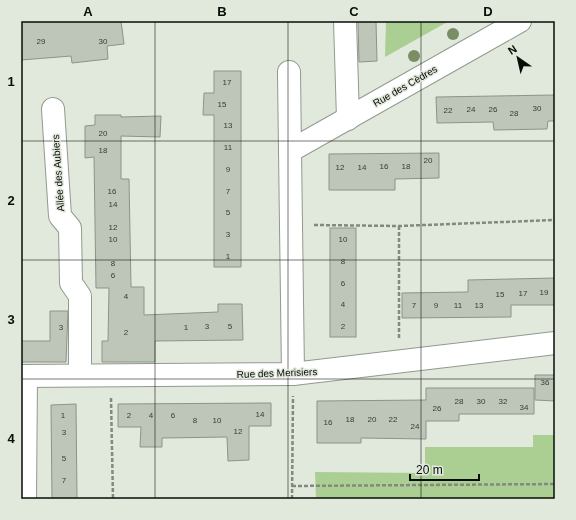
<svg xmlns="http://www.w3.org/2000/svg" width="576" height="520" font-family="Arial,sans-serif">
	<style>
		.green { fill: #abce93 }
		.building { fill: #bec6ba; stroke: #8c9488 }
		.lines { fill: none; stroke-linecap: round; stroke-linejoin: round }
		.minor-casing { stroke: #92998e; stroke-width: 24 }
		.path { stroke: #848880; stroke-width: 2.5; stroke-dasharray: 4 2; stroke-linecap: butt }
		.minor { stroke: #fff; stroke-width: 22 }
		.tree { fill: #7a8e65 }
		.grid { fill: none; stroke: #0a0c08; stroke-width: 1; stroke-opacity: 0.55 }
		.labels { text-anchor: middle; dominant-baseline: central; stroke-width: 3; stroke-linejoin: round; paint-order: stroke }
		.number-label { font-size: 8px; fill: #373a34 }
		.street-label { font-size: 10px; fill: #0a0c08; stroke: #e1e8dc }
		.neatline { fill: none; stroke: #0a0c08; stroke-width: 1.5 }
		.grid-label { font-size: 13px; text-anchor: middle; font-weight: bold; fill: #0a0c08 }
	</style>
	<rect width="100%" height="100%" fill="#e1e8dc"/>
	<!-- green -->
	<g class="green">
		<path d="M386,21h63l-64,36z"/>
		<path d="M533,435h22v64h-239l-1,-27 110,1v-26h108z"/>
	</g>
	<!-- building -->
	<g class="building">
		<path d="M21,21h100l3,23 -17,2 1,13 -36,4 -1,-7 -50,4z"/>
		<path d="M358,21h18l1,40 -18,1z"/>
		<path d="M214,71h27v196h-27v-152h-11l1,-22h10z"/>
		<path d="M555,95v26h-7l-1,8 -53,1 -1,-8 -56,1 -1,-26z"/>
		<path d="M95,115h26v2l40,-1 -1,21 -39,-1v43h8l2,108h13v28l74,-3v-8h24l1,36 -88,1v21h-53v-21h6l1,-53h-13l-2,-131 -9,1v-32l10,-1z"/>
		<path d="M439,153v25l-44,1v11h-66v-36z"/>
		<rect x="330" y="228" width="26" height="109"/>
		<path d="M555,278v27h-44v12l-109,1v-25l66,-1v-12z"/>
		<path d="M50,311h18l-2,51h-45v-21h29z"/>
		<path d="M535,375h20v26l-20,-1z"/>
		<path d="M426,388h108v26h-75v7h-33v18l-65,-1v5h-44v-42l109,-1z"/>
		<path d="M271,403v23h-22v34l-21,1 -1,-24 -65,1v9h-22l1,-20h-23v-23z"/>
		<path d="M76,404l1,95h-25l-1,-94z"/>
	</g>
	<g class="lines">
		<defs>
			<g id="minor">
				<path d="M345,21l3,98"/>
				<path d="M289,72l1,79"/>
				<path d="M53,109l7,107 10,12 1,55 9,13v79"/>
				<path d="M293,374l-3,-223 230,-130"/>
				<path d="M21,376l272,-2 262,-31"/>
				<path d="M25,499l1,-123"/>
			</g>
		</defs>
		<!-- minor casing -->
		<use href="#minor" class="minor-casing"/>
		<!-- path -->
		<g class="path">
			<path d="M314,225l85,1 156,-6"/>
			<path d="M399,226v114"/>
			<path d="M111,398l2,101"/>
			<path d="M292,486l263,-2"/>
			<path d="M292,499l1,-103"/>
		</g>
		<!-- minor -->
		<use href="#minor" class="minor"/>
	</g>
	<!-- trees -->
	<g class="tree">
		<circle cx="453" cy="34" r="6"/>
		<circle cx="414" cy="56" r="6"/>
	</g>
	<!-- grid -->
	<path class="grid" d="M155,21v478M288,21v478M421,21v478M21,141h534M21,260h534M21,379h534"/>
	<g class="labels">
		<!-- number labels -->
		<g class="number-label">
			<text x="41" y="41">29</text>
			<text x="103" y="41">30</text>
			<text x="227" y="82">17</text>
			<text x="222" y="104">15</text>
			<text x="537" y="108">30</text>
			<text x="471" y="109">24</text>
			<text x="493" y="109">26</text>
			<text x="448" y="110">22</text>
			<text x="514" y="113">28</text>
			<text x="228" y="125">13</text>
			<text x="103" y="133">20</text>
			<text x="228" y="147">11</text>
			<text x="103" y="150">18</text>
			<text x="428" y="160">20</text>
			<text x="384" y="166">16</text>
			<text x="406" y="166">18</text>
			<text x="340" y="167">12</text>
			<text x="362" y="167">14</text>
			<text x="228" y="169">9</text>
			<text x="112" y="191">16</text>
			<text x="228" y="191">7</text>
			<text x="113" y="204">14</text>
			<text x="228" y="212">5</text>
			<text x="113" y="227">12</text>
			<text x="228" y="234">3</text>
			<text x="113" y="239">10</text>
			<text x="343" y="239">10</text>
			<text x="228" y="256">1</text>
			<text x="343" y="261">8</text>
			<text x="113" y="263">8</text>
			<text x="113" y="275">6</text>
			<text x="343" y="283">6</text>
			<text x="544" y="292">19</text>
			<text x="523" y="293">17</text>
			<text x="500" y="294">15</text>
			<text x="126" y="296">4</text>
			<text x="343" y="304">4</text>
			<text x="414" y="305">7</text>
			<text x="436" y="305">9</text>
			<text x="458" y="305">11</text>
			<text x="479" y="305">13</text>
			<text x="207" y="326">3</text>
			<text x="230" y="326">5</text>
			<text x="343" y="326">2</text>
			<text x="61" y="327">3</text>
			<text x="186" y="327">1</text>
			<text x="126" y="332">2</text>
			<text x="545" y="382">36</text>
			<text x="459" y="401">28</text>
			<text x="481" y="401">30</text>
			<text x="503" y="401">32</text>
			<text x="524" y="407">34</text>
			<text x="437" y="408">26</text>
			<text x="260" y="414">14</text>
			<text x="63" y="415">1</text>
			<text x="129" y="415">2</text>
			<text x="151" y="415">4</text>
			<text x="173" y="415">6</text>
			<text x="350" y="419">18</text>
			<text x="372" y="419">20</text>
			<text x="393" y="419">22</text>
			<text x="195" y="420">8</text>
			<text x="217" y="420">10</text>
			<text x="328" y="422">16</text>
			<text x="415" y="426">24</text>
			<text x="238" y="431">12</text>
			<text x="64" y="432">3</text>
			<text x="64" y="458">5</text>
			<text x="64" y="480">7</text>
		</g>
		<!-- street labels -->
		<g class="street-label">
			<text transform="translate(405 86) rotate(-30)">Rue des Cèdres</text>
			<text transform="translate(58 173) rotate(-94)">Allée des Aubiers</text>
			<text transform="translate(277 373) rotate(-2)">Rue des Merisiers</text>
		</g>
	</g>
	<!-- border -->
	<rect width="576" height="520" fill="none" stroke="#e1e8dc" stroke-width="44"/>
	<!-- north arrow -->
	<g transform="translate(518 58) rotate(326)" stroke="#e1e8dc" stroke-width="3" paint-order="stroke">
	<path d="M0-3L7 15L0 10L-7 15Z" fill="#0a0c08"/>
	<text y="-6" font-size="11" font-weight="bold" text-anchor="middle" fill="#0a0c08">N</text>
	</g>
	<!-- scale -->
	<path d="M410 474v6h69v-6" fill="none" stroke="#0a0c08" stroke-width="2"/>
	<text x="416" y="474" font-size="12" fill="#0a0c08" stroke="#e1e8dc" stroke-width="3" paint-order="stroke">20 m</text>
	<rect x="22" y="22" width="532" height="476" class="neatline"/>
	<g class="grid-label">
		<text x="88" y="16">A</text>
		<text x="222" y="16">B</text>
		<text x="354" y="16">C</text>
		<text x="488" y="16">D</text>
		<text x="11" y="86">1</text>
		<text x="11" y="205">2</text>
		<text x="11" y="324">3</text>
		<text x="11" y="443">4</text>
	</g>
</svg>
